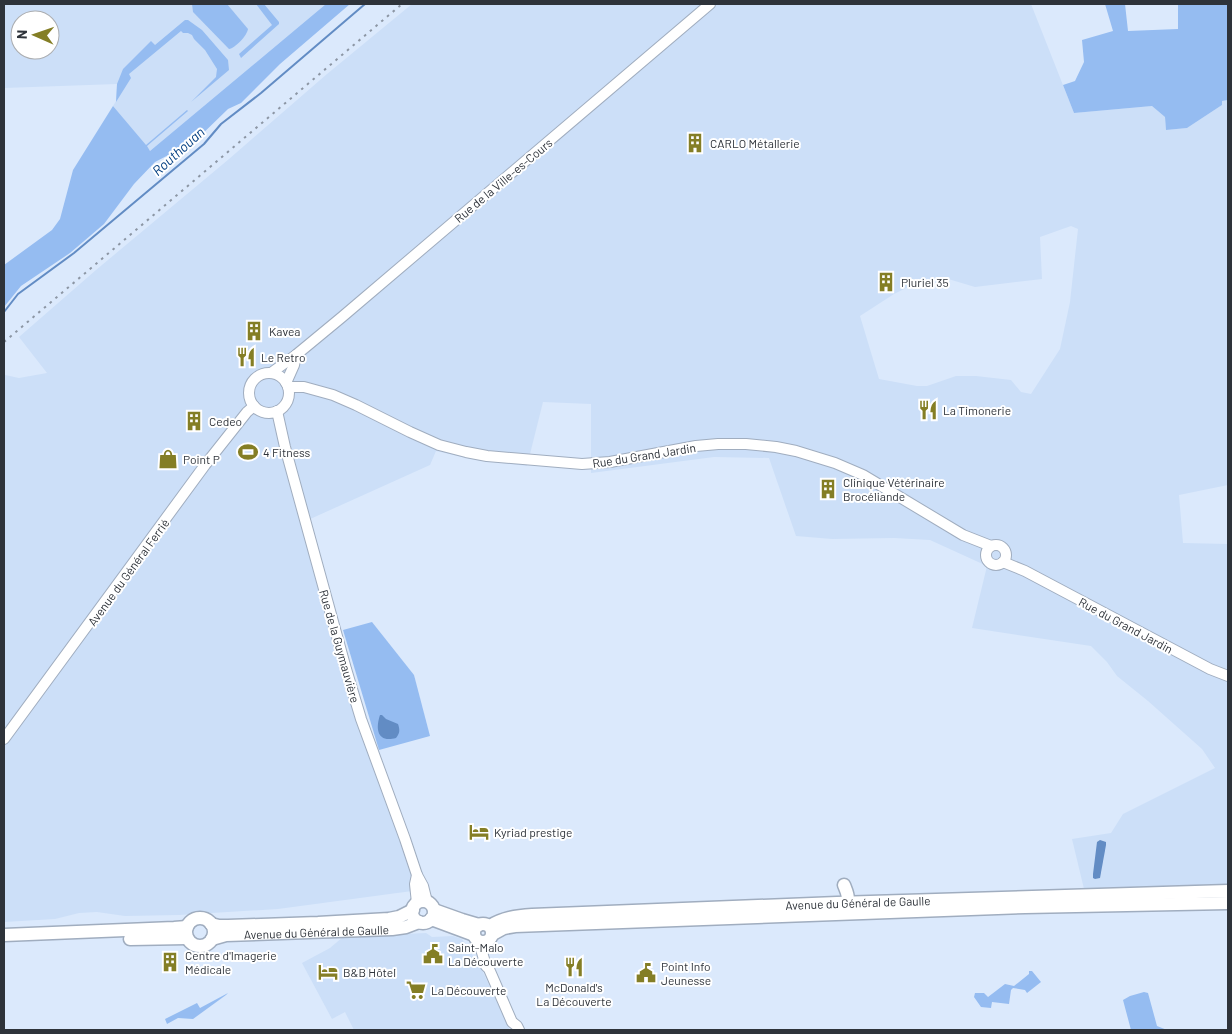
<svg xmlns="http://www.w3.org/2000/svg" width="1232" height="1034" font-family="Barlow,sans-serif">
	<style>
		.built { fill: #ccdff8; fill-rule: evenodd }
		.green { fill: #95bcf1 }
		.water { fill: #628cc4 }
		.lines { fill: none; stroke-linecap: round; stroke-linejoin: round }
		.stream { stroke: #628cc4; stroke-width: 2 }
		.tertiary-casing { stroke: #a0adbf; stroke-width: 12 }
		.primary-casing { stroke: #a0adbf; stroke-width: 15 }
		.tertiary { stroke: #fff; stroke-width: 10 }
		.primary { stroke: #fff; stroke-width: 12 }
		.rail { stroke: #8c96a4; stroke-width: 2; stroke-dasharray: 2.5 5; stroke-linecap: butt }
		.labels { text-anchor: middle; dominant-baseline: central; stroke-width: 4; stroke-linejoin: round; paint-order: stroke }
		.poi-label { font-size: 12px; fill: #2e333a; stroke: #fff; text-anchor: start }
		.street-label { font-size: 12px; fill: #2e333a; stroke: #fff }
		.water-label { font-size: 14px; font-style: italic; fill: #003d80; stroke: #fff }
	</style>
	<rect width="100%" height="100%" fill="#dbe9fc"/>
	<!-- built -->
	<g class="built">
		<path d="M6,4h320l-176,147 -37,-45 3,-5 1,-17 -113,4v-82zM20,20h30v30h-30z"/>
		<path d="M412,4h619l43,109 78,-7 13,11 1,13 21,-2 35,-23v-4l6,-1v385l-49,10 4,48 45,1v340l-144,5 -12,-50 39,-6 12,-19 92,-46 -13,-19 -54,-48 -31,-25 -10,-14 -16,-16 -119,-18 15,-62 -57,-26 -36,-2 -62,1 -36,-3 -27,-78 -55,-1 -123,16v-69l-48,-2 -16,64 -51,-6 -40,-9 -6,14 -122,55 35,123 34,106 50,140 -149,20 -99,6 -54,1 -28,-4 -18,1 -24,6 -51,3v-548l1,1 14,3 28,-5 -28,-36 77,-67 133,-111 98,-85zM1071,226l7,3 -8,73 -10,47 -29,45 -10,-2 -10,-12 -35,-4h-20l-29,10h-10l-38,-7 -19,-63 34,-22 24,-12 27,-4 30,9 67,-8 -2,-42z"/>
		<path d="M426,933l6,4 21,-1 9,3 20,31 28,60h-156l-9,-18 -13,7 -30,-56 28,-15 13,-11z"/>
	</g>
	<!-- green -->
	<g class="green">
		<path d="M192,4h35l21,25c-1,7 -13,19 -19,20l-36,-37z"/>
		<path d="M256,4h8l15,18v2l-38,34 -2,-4 33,-29z"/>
		<path d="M326,4h24l-70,60 -39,39 -13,6 -35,34 -13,6 -25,13 -21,22 -30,40 -34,29 -49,33 -17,21v-42l48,-35 8,-11 13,-49 40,-64 33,39 41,-35 1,1 -41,35 3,5z"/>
		<path d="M1105,4h20l3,27 50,-2v-25h50v96l-6,1v4l-35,23 -21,2 -1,-13 -13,-11 -78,7 -11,-28 12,-4 9,-19 -2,-22 31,-9z"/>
		<path d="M185,20h3l14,10 26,30 1,10 -38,32 25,-25 1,-8 -12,-19 -11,-11 -2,-4 -4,-2h-5l-2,-2 -52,43 2,4 -15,24 1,-18 6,-15 28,-28 4,4z"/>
		<path d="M372,622l42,53 16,61 -51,14 -36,-120z"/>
		<path d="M1029,971h3l9,11 -14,11 -2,-3 -12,-2 -2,2 -2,14 -17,-2 -1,6 -10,-1 -7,-10 1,-4h9l4,4 17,-13 9,2 15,-12z"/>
		<path d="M1144,992l4,1 9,33 10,4h-36l-8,-30 7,-4z"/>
		<path d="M228,993l-2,2 -33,24 -15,-1 -11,6 -2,-5 32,-16 3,5z"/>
	</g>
	<!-- water -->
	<g class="water">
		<path d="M380,715h2l4,4 12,5c2,6 2,9 -2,14 -18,5 -21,-8 -16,-23z"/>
		<path d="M1100,840l6,2v3l-6,33 -5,1 -2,-1v-4l4,-32z"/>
	</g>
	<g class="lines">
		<!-- stream -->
		<path class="stream" d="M4,312l14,-18 56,-41 130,-109 17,-20 40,-31 104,-89"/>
		<defs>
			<g id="tertiary">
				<path d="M271,373l25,-18 46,-38 368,-313"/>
				<circle cx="269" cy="393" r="20"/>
				<path d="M286,383l8,-18 2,-10"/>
				<path d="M288,387h16l29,8 23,10 54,27 29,13 27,7 21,4 95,8 28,-2 86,-16 22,-2h28l30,3 20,4 39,12 28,12 100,60 28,11"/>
				<path d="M277,411l8,36 61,222 15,50 44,120 12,36 6,11 4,16"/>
				<circle cx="996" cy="555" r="10"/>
				<path d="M1003,562l22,9 185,98 18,7"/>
				<path d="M4,739l201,-274 42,-53 7,-6"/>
				<path d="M417,903l-2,-19 2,-9"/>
				<path d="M479,942l7,24 3,3 23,53 5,4 2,4"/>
			</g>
			<g id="primary">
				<circle cx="423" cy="912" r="11"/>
				<path d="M841,907c10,-7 7,-12 3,-22"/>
				<path d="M434,910l28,10 17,5"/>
				<circle cx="200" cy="932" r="14"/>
				<path d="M431,919l43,16"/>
				<circle cx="483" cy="933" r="9"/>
				<path d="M211,924l8,2h9l90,-3 71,-4 10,-2 14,-7"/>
				<path id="s1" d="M490,926c13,-8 26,-10 42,-11l305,-12 391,-12"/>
				<path d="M493,934l11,-6 11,-2 510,-19 203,-4"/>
				<path d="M4,935l170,-7 13,-1"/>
				<path d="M130,939l57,-1"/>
				<path id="s2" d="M212,939l14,-4 166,-6 14,-2 13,-5"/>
			</g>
		</defs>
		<!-- tertiary casing -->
		<use href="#tertiary" class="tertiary-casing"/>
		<!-- primary casing -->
		<use href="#primary" class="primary-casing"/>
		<!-- tertiary -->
		<use href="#tertiary" class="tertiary"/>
		<!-- primary -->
		<use href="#primary" class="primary"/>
		<!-- rail -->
		<path class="rail" d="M4,342l398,-338"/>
	</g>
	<!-- icons -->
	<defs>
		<symbol id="building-bare" viewBox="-9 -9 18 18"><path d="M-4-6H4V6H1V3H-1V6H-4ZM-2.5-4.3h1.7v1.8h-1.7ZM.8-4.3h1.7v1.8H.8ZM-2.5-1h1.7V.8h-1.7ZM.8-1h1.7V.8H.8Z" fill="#847e25" stroke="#fff" stroke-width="2.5" paint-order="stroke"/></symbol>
		<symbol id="restaurant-bare" viewBox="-9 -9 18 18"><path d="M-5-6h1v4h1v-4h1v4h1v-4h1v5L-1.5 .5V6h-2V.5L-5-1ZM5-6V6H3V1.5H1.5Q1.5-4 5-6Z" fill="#847e25" stroke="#fff" stroke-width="2.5" paint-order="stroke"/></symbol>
		<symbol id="stadium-bare" viewBox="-9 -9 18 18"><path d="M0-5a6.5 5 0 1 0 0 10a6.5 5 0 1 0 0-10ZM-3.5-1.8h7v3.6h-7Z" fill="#847e25" stroke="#fff" stroke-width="2.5" paint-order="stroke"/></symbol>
		<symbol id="shop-bare" viewBox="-9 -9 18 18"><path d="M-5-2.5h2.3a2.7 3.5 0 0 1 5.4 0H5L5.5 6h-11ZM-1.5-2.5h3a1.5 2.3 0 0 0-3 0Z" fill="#847e25" stroke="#fff" stroke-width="2.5" paint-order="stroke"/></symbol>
		<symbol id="hotel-bare" viewBox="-9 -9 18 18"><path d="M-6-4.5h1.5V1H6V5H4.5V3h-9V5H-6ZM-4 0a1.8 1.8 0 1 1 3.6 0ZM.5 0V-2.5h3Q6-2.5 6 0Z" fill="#847e25" stroke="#fff" stroke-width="2.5" paint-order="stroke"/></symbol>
		<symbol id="civic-bare" viewBox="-9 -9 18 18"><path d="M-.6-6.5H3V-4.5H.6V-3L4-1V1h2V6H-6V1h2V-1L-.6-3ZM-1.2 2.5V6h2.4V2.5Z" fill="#847e25" stroke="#fff" stroke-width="2.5" paint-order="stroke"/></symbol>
		<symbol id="supermarket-bare" viewBox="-9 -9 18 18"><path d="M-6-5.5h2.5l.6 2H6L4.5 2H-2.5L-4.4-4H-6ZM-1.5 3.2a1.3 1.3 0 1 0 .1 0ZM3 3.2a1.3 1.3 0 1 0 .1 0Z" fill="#847e25" stroke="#fff" stroke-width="2.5" paint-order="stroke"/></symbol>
	</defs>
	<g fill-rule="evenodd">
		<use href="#building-bare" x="681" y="129" width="28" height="28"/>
		<use href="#building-bare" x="872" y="268" width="28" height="28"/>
		<use href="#building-bare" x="240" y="317" width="28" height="28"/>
		<use href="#restaurant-bare" x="232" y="343" width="28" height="28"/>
		<use href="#restaurant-bare" x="914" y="396" width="28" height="28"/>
		<use href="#building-bare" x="180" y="407" width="28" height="28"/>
		<use href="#stadium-bare" x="234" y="438" width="28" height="28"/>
		<use href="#shop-bare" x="154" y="445" width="28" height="28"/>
		<use href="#building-bare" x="814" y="475" width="28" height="28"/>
		<use href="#hotel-bare" x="465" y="818" width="28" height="28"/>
		<use href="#civic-bare" x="419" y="940" width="28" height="28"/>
		<use href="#building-bare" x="156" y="948" width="28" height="28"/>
		<use href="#restaurant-bare" x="560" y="953" width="28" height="28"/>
		<use href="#hotel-bare" x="314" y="958" width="28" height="28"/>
		<use href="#civic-bare" x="632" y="959" width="28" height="28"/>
		<use href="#supermarket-bare" x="402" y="976" width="28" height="28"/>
	</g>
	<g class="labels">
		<!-- poi labels -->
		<g class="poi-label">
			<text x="710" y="143">CARLO Métallerie</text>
			<text x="901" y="282">Pluriel 35</text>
			<text x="269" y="331">Kavea</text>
			<text x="261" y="357">Le Retro</text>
			<text x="943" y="410">La Timonerie</text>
			<text x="209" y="421">Cedeo</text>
			<text x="263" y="452">4 Fitness</text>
			<text x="183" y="459">Point P</text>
			<text x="843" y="482">Clinique Vétérinaire<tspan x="843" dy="14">Brocéliande</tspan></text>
			<text x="494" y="832">Kyriad prestige</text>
			<text x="448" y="947">Saint-Malo<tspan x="448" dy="14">La Découverte</tspan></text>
			<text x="185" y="955">Centre d'Imagerie<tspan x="185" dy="14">Médicale</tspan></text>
			<text x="661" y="966">Point Info<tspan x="661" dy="14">Jeunesse</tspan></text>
			<text x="343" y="972">B&amp;B Hôtel</text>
			<text x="574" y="987" text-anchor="middle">McDonald's<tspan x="574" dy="14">La Découverte</tspan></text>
			<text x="431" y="990">La Découverte</text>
		</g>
		<!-- street labels -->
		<g class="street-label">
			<text transform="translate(503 180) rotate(-40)">Rue de la Ville-es-Cours</text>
			<text transform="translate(644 455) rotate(-9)">Rue du Grand Jardin</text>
			<text transform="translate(128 572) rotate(-54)">Avenue du Général Ferrié</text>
			<text transform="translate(1126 625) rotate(28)">Rue du Grand Jardin</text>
			<text transform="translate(340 646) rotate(74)">Rue de la Guymauvière</text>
			<text stroke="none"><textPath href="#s1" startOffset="370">Avenue du Général de Gaulle</textPath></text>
			<text stroke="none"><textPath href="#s2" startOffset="105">Avenue du Général de Gaulle</textPath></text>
		</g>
		<!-- water labels -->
		<g class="water-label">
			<text transform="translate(178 151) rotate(-42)">Routhouan</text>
		</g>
	</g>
	<!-- border -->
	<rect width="1232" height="1034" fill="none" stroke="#2e333a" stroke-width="10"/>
	<!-- north arrow -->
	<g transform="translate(35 35) rotate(272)"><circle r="24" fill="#ffffff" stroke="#abadb0"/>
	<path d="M0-4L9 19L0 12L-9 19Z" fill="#847e25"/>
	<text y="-8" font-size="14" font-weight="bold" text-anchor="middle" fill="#2e333a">N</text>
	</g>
</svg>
